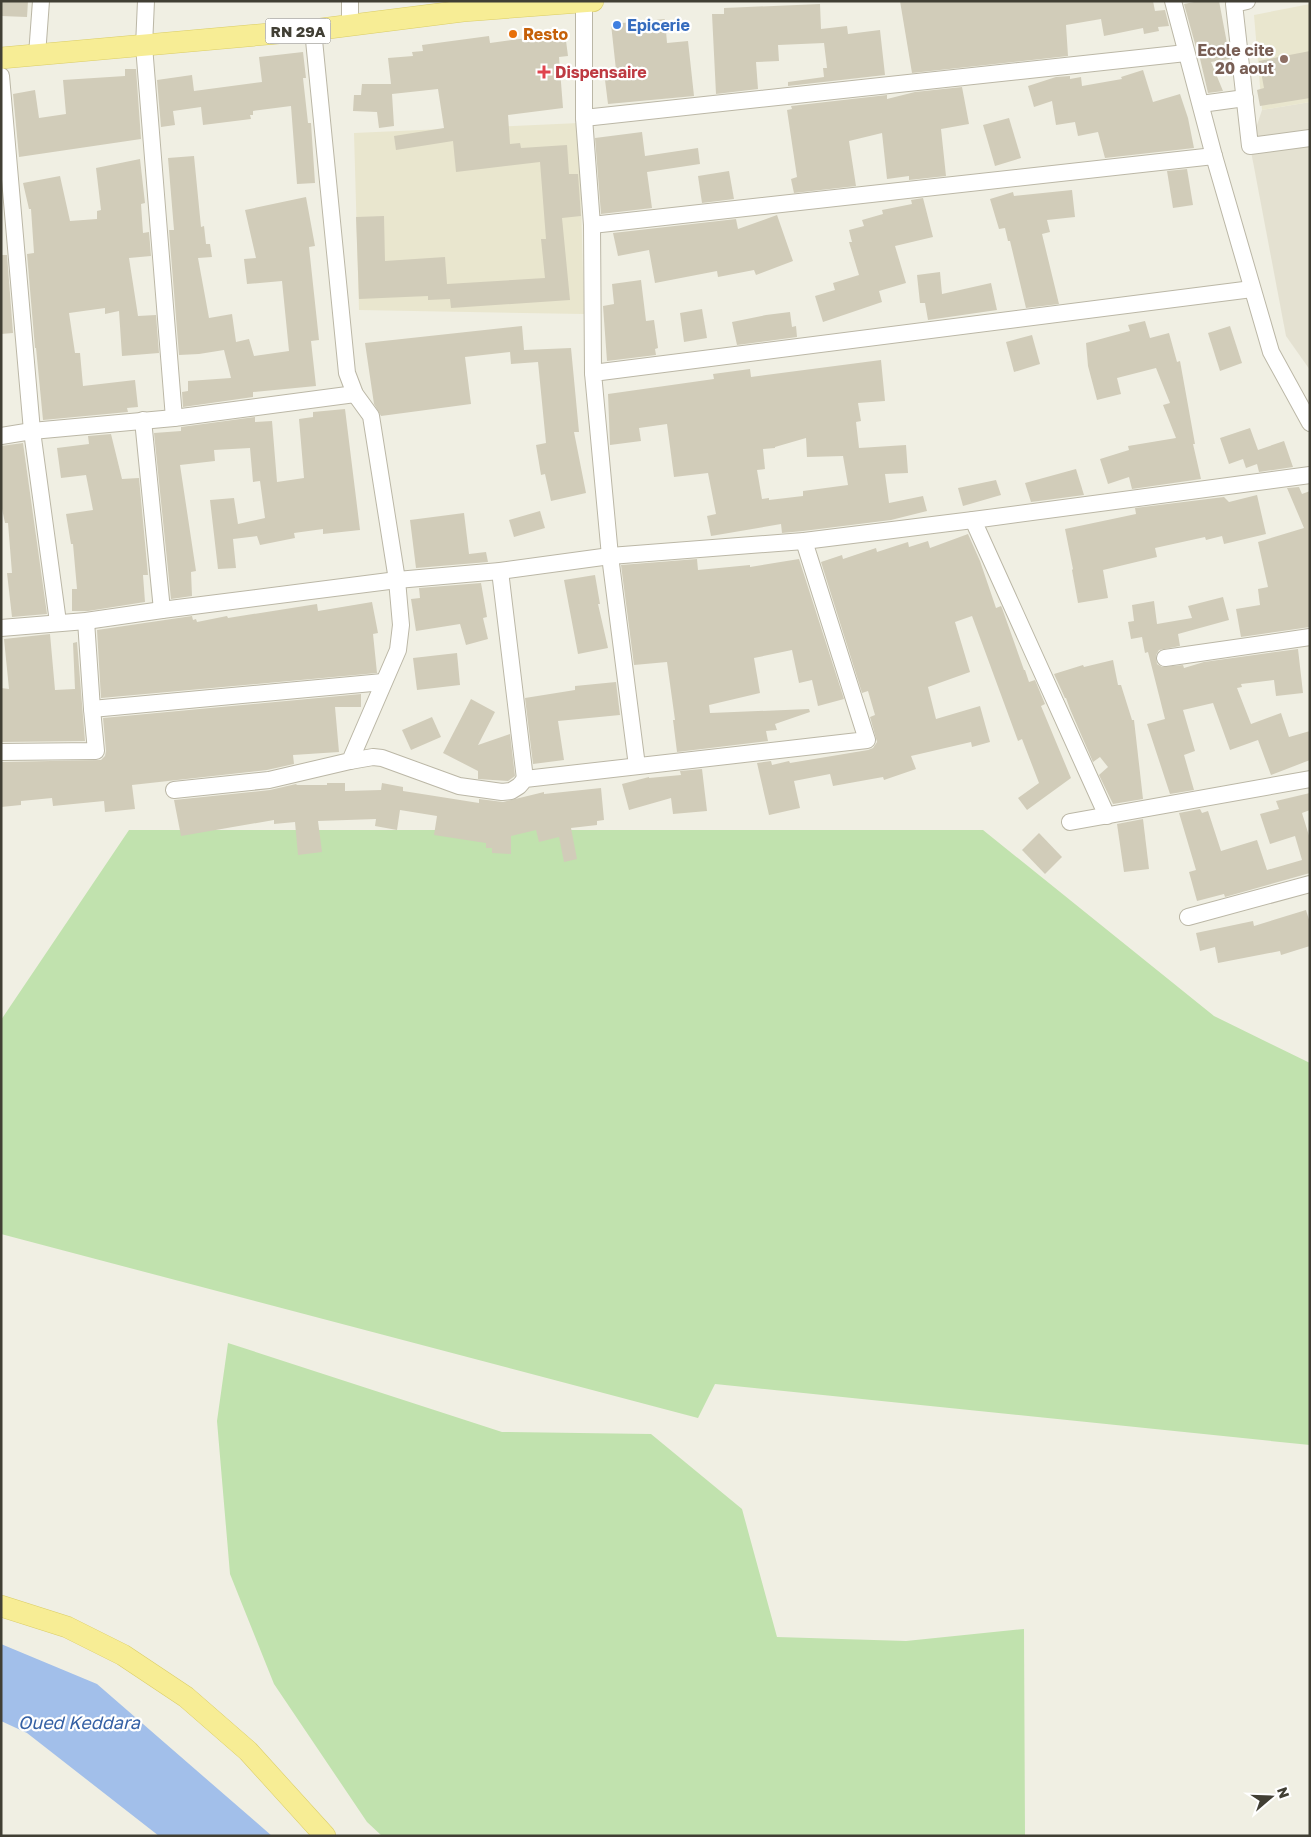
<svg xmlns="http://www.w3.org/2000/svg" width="1311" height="1837" font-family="'Golos Text',sans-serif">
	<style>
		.residential { fill: #e4e1d1 }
		.education { fill: #e9e6ce }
		.green { fill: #c1e2ae }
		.water { fill: #a2bfea }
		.building { fill: #d1ccb9; fill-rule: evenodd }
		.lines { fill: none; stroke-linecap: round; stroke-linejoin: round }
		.minor-casing { stroke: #bbb7a6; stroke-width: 18 }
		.major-casing { stroke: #dacd67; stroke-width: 22 }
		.minor { stroke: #fff; stroke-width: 16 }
		.major { stroke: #f7ed95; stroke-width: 21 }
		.shop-dot { fill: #3f7fe0; stroke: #fff; stroke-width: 2 }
		.food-dot { fill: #e8710a; stroke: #fff; stroke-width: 2 }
		.education-dot { fill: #8d6e63; stroke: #fff; stroke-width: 2 }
		.health-dot { fill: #e0444e; stroke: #fff; stroke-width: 2 }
		.labels { text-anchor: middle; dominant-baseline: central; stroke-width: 4.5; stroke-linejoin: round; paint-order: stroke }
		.shield { fill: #fff; stroke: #7a7971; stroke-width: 1 }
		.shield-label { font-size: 15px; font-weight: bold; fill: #413f34 }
		.shop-label { font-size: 16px; font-weight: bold; fill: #366cbe; stroke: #fff; text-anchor: start }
		.food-label { font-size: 16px; font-weight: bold; fill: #c56008; stroke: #fff; text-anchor: start }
		.education-label { font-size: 16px; font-weight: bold; fill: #785e54; stroke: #fff; text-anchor: end }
		.health-label { font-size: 16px; font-weight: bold; fill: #be3a42; stroke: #fff; text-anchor: start }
		.water-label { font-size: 18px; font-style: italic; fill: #3561a5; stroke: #fff }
	</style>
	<rect width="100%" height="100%" fill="#f0efe3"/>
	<!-- residential -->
	<path class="residential" d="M1310,102v268l-24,-34 -36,-190 12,-36z"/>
	<!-- education -->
	<g class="education">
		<path d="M1310,4v98l-48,8 -8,-95z"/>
		<path d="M579,123l5,191 -225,-4 -5,-177z"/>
	</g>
	<!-- green -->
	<g class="green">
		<path d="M129,830h854l231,186 96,47v382l-595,-61 -17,34 -697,-184v-214z"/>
		<path d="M228,1343l274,89 149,2 91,75 35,128 129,4 118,-12 1,207h-643l-15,-14 -93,-138 -44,-110 -13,-153z"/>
	</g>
	<!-- water -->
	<path class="water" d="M1,1644l96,40 175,152h-113l-132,-103 -26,-12z"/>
	<!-- building -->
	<g class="building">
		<path d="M1,1h27l-1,16 -26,-1z"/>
		<path d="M900,1h253l2,10 10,-1 4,16 -11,1 1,4 -15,3 -1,-6 -39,8 -3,-17 -35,6 2,31 -156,17z"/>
		<path d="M1199,1h20l11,58 -19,3 12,29 -15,2 -10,-43 -1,1 -13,-47z"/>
		<path d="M820,4l1,25 26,-3 1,8 32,-4 5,45 -97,11v-4l36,-5 -1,-9h4l-3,-25 -46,2 1,16 -23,1 2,27 -42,5 -4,-80h12v-6z"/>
		<path d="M665,19l2,24 21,-2 6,55 -86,8 -3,-24 12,-1 -6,-55z"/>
		<path d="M565,33l3,23 -9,1 4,51 -55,7 2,29 10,-1 1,5 46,-3 2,29h9l3,42 -19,2 8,82 -119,8 -1,-9 -22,1v-4l-69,3 -3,-82 28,-1 1,45 60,-4 2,27 98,-6 -4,-39h5l-6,-77 -84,10 -3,-31 -57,9 -2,-14 50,-8 -6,-39 -46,5 2,32 -15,2 -2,-16 -24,-1 1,-16h7l1,-11h29l-3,-26 25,-2 -1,-4 11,-1 -1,-6 67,-9 1,7z"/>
		<path d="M1310,51v47l-50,8 -3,-16 7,-2 -5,-27z"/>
		<path d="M303,52l3,26h-3l5,45h3l4,60 -18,1 -6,-78 -38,5v4h-3l1,4 -48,6 -2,-18 -28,4 2,14 -14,2 -4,-47 35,-5 2,16 68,-9 -3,-25z"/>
		<path d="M125,69h11l5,70 -122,18 -6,-63 22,-4 4,28 27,-4 -3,-34 62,-4z"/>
		<path d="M1143,70l10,32 27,-8 8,24 6,30 -89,10 -7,-26 -20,4 -3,-14 -19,3 -4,-24 -18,6 -6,-21 28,-9 14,-1v3l11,-2 1,9 40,-7 -1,-2z"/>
		<path d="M962,87l7,37 -28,5 5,47 -37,4v-4l-22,3 -5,-46 -33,8 7,45 -62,7 -3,-14 6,-2 -10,-67 5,-1 -1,-3 96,-11v4l28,-7z"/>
		<path d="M1009,118l12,40 -26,8 -12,-41z"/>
		<path d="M642,132l3,24 53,-8 2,16 -53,8 5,36 -51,6 -6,-76z"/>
		<path d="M194,156l7,71 3,-1 2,18h4l2,13 -14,1 11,60 23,-4 4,28 13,-3 5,17 35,-5 -7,-70 -35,3 -3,-25 12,-1 -11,-48 61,-13 9,49 -6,1 10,93 -8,1 5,45 -63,6v5l-70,10 -1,-15 6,-1v-10l43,-3 -7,-28 -25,4 -20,1 -10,-125h5l-6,-72z"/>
		<path d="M140,159l5,44 -4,1 2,29 6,-1 2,24 -22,2 9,58 18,-1 3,38 -37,3 -3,-45 -14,3v-6l-36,5 6,40h5l3,33 52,-6 3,27 -11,1 1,4 -85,8 -7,-72h-1l-8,-94 7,-1 -3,-44h-2l-6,-26 37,-7 10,45 27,-2v-8l4,-1 -5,-42z"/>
		<path d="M1187,169l6,36 -20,3 -6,-37z"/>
		<path d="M729,171l5,28 -32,4 -4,-27z"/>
		<path d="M1072,190l3,27 -28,3 3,12 -8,2 17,70 -33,4 -16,-67h-2l-3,-13 -6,1 -9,-30 23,-7 1,4z"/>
		<path d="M923,198l10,39 -38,9 11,37 -27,8 3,11 -59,20 -8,-26 20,-6 -2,-7 26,-8 -10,-33h3l-3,-12 15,-4 -2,-6 21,-6 -1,-4 30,-6 -1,-4z"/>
		<path d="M777,215l16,46 -37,14 -2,-5 -36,7 -1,-6 -62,12 -6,-33 -31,6 -5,-23 123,-14 2,10z"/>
		<path d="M1,255h6l6,78 -12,1z"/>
		<path d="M940,272l2,22 49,-11 6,27 -69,10 -3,-17h-5l-3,-28z"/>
		<path d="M641,280l5,41 8,-1 4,28 -3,1 1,6 -49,6 -4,-55 11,-2 -2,-20z"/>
		<path d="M702,309l5,29 -23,4 -4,-29z"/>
		<path d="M790,312l2,15 4,-1 1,11 -60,8 -5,-23 34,-7z"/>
		<path d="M1145,321l5,17 19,-5 8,29 3,-1 15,83h-2l8,35 -69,10 -3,-12 -21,7 -8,-25 29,-9 -1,-4 48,-8 -13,-33 7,-2 -14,-35 -39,10 4,16 -24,6 -9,-34 -2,-23 44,-12 -2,-6z"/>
		<path d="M522,326l2,24 47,-2 8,84h-5l12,61 -35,8 -6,-27 -4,1 -5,-30 10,-2 -8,-81 -27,2 -1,-12 -45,5 6,47 -90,12 -7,-12 -9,-61z"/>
		<path d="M1230,326l12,37 -22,8 -12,-38z"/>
		<path d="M1032,335l8,29 -26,8 -8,-30z"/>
		<path d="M881,360l4,41 -27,2 3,18 -5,1 3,26 47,-3 2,28 -23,1 4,29 34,-7 4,15 -36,9 -88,11 -21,2 -1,-9 -70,12 -4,-20 9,-2 -8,-41 -34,4 -7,-53 -28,4 2,13 -31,4 -2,-51 106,-15 -1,-5 37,-5 1,8zM806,438l1,19 36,-1 5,29 -45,6v5l-34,4v-2l-7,1 -5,-29 8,-1 -2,-20 12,-1v-1z"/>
		<path d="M345,409l15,121 -37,4v-5l-29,4 1,5 -35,7 -3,-9 -24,3 3,29 -18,1 -8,-69 24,-2 4,26 27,-6 -5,-37 -7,1 -3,-34 -36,2 1,11 -35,4 16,106 -5,1 1,24 -21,3 -17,-166 27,-2v-4l74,-10v5l17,-1 5,61 27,-4 -5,-59 14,-2v-5z"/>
		<path d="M1250,428l8,22 26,-9 9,26 -34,5 -2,-8 -11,4 -3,-9 -14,5 -9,-26z"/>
		<path d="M111,434l11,45 17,-1 9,97h-5l2,27 -57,9h-16v-22h5l-4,-45h-2l-5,-30 27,-4 -7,-35 -25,3 -4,-30 32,-4 -1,-8z"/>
		<path d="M23,443l24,171 -35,3 -5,-44h5l-4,-50h-3l-4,-19v-58z"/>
		<path d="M1076,469l8,26 -53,7 -6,-19z"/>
		<path d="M996,480l5,15 -38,11 -5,-18z"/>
		<path d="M1299,487l3,7 8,-3v136l-69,10 -5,-28 24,-4 -2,-16 10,-2 -10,-45 46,-14 -17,-40z"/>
		<path d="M1257,495l9,39 -42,10 -2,-8 -16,4 -1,-3 -50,11 2,9 -54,13 5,28 -30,5 -6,-33 1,-1 -8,-40 71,-15 -1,-6 89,-11 5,5z"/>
		<path d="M540,511l5,17 -31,9 -5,-17z"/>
		<path d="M464,513l5,41 17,-2 2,10 -72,6 -6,-48z"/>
		<path d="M968,534l12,27 16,47 5,-2 1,2 22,62h1l4,12 6,-2 10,24 -4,2 30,72 -44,32 -9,-12 21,-15 -17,-44 -4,2 -46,-125 -17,6 15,50 -42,15 8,32 44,-13 10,36 -18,5 -1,-5 -60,14 5,13 -32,11 -1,-3 -50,9 -3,-12 -36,7 6,27 -31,7 -12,-52 14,-2 1,4 17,-4 1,2 78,-13 5,-2 4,-6 -7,-25 5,-2 -7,-24 -6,2 -41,-131 21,-7 1,4 33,-11 1,4 31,-10 1,5 19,-6 2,7z"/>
		<path d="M697,559l1,11 52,-5v2l49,-8 45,140 -26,7 -6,-26 -13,3 -7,-33 -38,8 6,35 -51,12 1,8 99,-4 1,3 -35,12 2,6 -11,1 2,10 -91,11 -4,-32h2l-8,-58 -33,3 -13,-100z"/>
		<path d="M595,575l5,29h-2l10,44 -30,6 -14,-74z"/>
		<path d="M481,583l6,34 -4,1 5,21 -22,6 -6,-21 -44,7 -5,-32 9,-1 -1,-10z"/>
		<path d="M1223,597l6,23 -51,14 2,12 -21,4 -3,5 1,9 5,3 21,-2 1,3 20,-6 94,-13 5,44 -27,3 -2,-16 -33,4 1,3 -5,1 14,36 30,-11 8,24 21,-6v29l-39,15 -13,-35 -28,10 -17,-47 -30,7 12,41 -11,4 10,35 -24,4 -23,-70 18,-5 -17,-67 -3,1 -3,-16 -11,2 -3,-17 6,-1 -2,-16 22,-4 3,23 35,-6 -4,-12z"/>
		<path d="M372,602l6,31 -5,1 4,39 -276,25 -4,-68 95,-14 1,4 3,-1 1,3 30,-6 1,2 89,-14 1,7z"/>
		<path d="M50,634l5,56 20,-1 -2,-46 4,-1 8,99 -84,1v-54l8,1 -5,-50z"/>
		<path d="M457,653l3,32 -43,5 -4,-32z"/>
		<path d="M1113,660l5,25h3l11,35h2l9,79 -30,5 -14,-29 9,-8 -8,-10 -7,5 -23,-53 -4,-11h-1l-11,-24 29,-9 1,2z"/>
		<path d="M616,682l4,33 -62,6 6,39 -31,4 -8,-66 50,-8v-4z"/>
		<path d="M361,694v13h-26l4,45 -46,3 1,9 -27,6 -135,15 3,24 -30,3 -1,-11 -51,5 -1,-8 -31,3v4l-20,2v-45l100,-2 4,-4 1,-5 -3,-33z"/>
		<path d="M471,699l24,13 -17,33 32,-11 5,42 -7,5 -30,-2v-8l-35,-18z"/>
		<path d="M432,717l9,20 -30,13 -9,-20z"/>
		<path d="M702,769l5,42 -34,3 -2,-16 -42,12 -7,-26 27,-7v1l32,-3 -1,-4z"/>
		<path d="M327,783h18v8l36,-1 1,-7 21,4v4l76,12v-4l24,3 41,-10v2l57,-6 3,32 -7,1v4l-26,3 6,31 -13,3 -5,-25 -20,5 -3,-12 -25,6v18l-19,-1v-5h-6v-5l-52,-8 3,-19 -37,-6 -3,20 -22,-4 1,-7 -58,2 4,31 -24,3 -3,-33 -21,2v-4l-93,16 -7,-36 96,-10 26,-6 1,1h30z"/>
		<path d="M1310,793v17l-8,3 8,26v34l-85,24 -1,-3 -27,7 -8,-29 7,-2 -17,-57 21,-4 2,4 6,-2 13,40 36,-11 10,30 35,-10 -7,-24 -25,8 -10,-30 19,-5 -3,-8z"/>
		<path d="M1143,819l6,50 -25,3 -7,-48z"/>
		<path d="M1039,833l23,24 -17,17 -23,-24z"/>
		<path d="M1306,910l4,13v23l-29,9 -1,-4 -62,12 -3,-16 -15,4 -4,-18 57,-12 1,5z"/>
	</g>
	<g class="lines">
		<defs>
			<g id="minor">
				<path d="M146,1l-2,45 30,372"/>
				<path d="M1173,1l41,155 57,196 39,71"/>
				<path d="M1247,1l-13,3 16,142 60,-8"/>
				<path d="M584,2v116l8,107 1,148"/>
				<path d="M350,26v-25"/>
				<path d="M37,55l4,-54"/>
				<path d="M1,76l31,355 26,191"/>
				<path d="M1201,104l44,-6"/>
				<path d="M584,118l602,-65"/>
				<path d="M592,225l622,-69"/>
				<path d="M143,420l19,190"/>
				<path d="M1,436l31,-5 142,-13 181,-24"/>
				<path d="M973,520l134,296"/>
				<path d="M500,571l25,208"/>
				<path d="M1,628l85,-7 76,-11 235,-30 103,-9 110,-15 194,-15 169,-21 337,-45"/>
				<path d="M1165,658l145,-21"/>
				<path d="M92,709l291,-27"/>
				<path d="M1,752l95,-1 -4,-42 -6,-88"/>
				<path d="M350,761l23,-4 9,1 77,28 43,6 9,-1 8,-5 6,-7 342,-39 -63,-199"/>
				<path d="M637,766l-27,-210 -17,-183 659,-84"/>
				<path d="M174,790l95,-10 81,-19 48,-111 3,-25 -4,-45 -26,-164 -16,-22 -8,-21 -34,-343"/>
				<path d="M1070,822l240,-43"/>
				<path d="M1188,917l122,-33"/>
			</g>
			<g id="major">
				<path d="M1,58l312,-28 150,-19 130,-10"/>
				<path d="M1,1606l66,21 56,28 63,42 62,54 77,85"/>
			</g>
		</defs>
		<!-- minor casing -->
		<use href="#minor" class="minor-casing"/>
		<!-- major casing -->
		<use href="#major" class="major-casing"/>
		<!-- minor -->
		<use href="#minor" class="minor"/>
		<!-- major -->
		<use href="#major" class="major"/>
	</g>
	<!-- markers -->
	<circle class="shop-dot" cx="617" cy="25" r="5"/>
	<circle class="food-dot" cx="513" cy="34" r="5"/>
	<circle class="education-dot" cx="1284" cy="59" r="5"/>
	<path class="health-dot" d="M541.5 64.5h5v5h5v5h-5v5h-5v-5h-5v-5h5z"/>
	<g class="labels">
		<!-- shield labels -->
		<rect class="shield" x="265.5" y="18.5" width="65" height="25" rx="4"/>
		<g class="shield-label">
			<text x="298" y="31">RN 29A</text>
		</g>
		<!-- shop labels -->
		<g class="shop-label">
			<text x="627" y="25">Epicerie</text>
		</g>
		<!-- food labels -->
		<g class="food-label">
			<text x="523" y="34">Resto</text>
		</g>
		<!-- education labels -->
		<g class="education-label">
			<text x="1274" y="50">Ecole cite<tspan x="1274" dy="18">20 aout</tspan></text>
		</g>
		<!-- health labels -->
		<g class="health-label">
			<text x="555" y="72">Dispensaire</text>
		</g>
		<!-- water labels -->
		<g class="water-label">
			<text x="79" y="1722">Oued Keddara</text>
		</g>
	</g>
	<!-- border -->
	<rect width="1311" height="1837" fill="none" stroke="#413f34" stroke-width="5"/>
	<!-- north arrow -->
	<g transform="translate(1271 1797) rotate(71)" stroke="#ffffff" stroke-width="4" paint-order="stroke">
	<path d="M0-4L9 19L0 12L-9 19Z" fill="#413f34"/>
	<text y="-8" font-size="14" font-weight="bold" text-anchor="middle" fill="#413f34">N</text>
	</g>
</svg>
